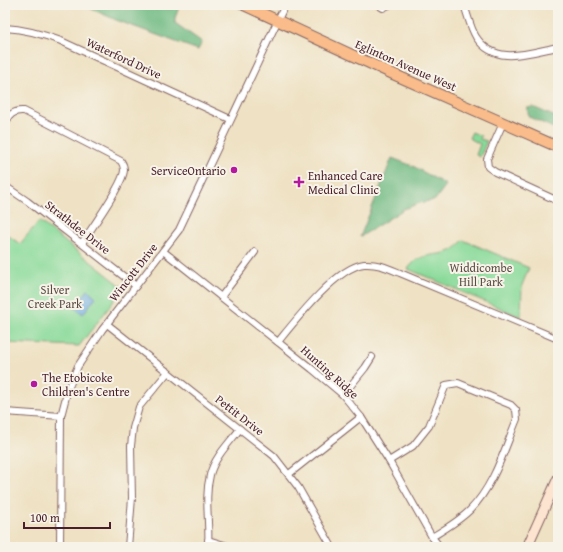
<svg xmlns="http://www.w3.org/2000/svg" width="563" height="552" font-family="'Gentium Book Plus',serif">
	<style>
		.green { fill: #89da9a; stroke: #6a7c62 }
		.forest { fill: #6eba82; stroke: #5c6c56 }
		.water { fill: #6eaee1; stroke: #5c6686 }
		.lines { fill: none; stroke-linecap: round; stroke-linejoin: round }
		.street-casing { stroke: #846361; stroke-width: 8 }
		.secondary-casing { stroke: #846361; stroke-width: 11 }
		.primary-casing { stroke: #846361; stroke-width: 12 }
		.street { stroke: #fff; stroke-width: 6 }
		.secondary { stroke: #fde4d0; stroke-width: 9 }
		.primary { stroke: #f9bc8a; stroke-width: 10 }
		.poi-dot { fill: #b5179e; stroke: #f7f3e8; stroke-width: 1.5 }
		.labels { text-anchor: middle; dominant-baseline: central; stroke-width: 4; stroke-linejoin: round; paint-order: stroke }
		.street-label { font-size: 12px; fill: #4a1f2b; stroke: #f7f3e8 }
		.poi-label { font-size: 12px; fill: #4a1f2b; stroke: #f7f3e8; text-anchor: start }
		.park-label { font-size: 12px; fill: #5a4e47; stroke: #f7f3e8 }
	</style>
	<rect width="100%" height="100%" fill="#f7f3e8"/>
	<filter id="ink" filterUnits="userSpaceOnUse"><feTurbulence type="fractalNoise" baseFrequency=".025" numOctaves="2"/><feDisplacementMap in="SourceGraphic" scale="8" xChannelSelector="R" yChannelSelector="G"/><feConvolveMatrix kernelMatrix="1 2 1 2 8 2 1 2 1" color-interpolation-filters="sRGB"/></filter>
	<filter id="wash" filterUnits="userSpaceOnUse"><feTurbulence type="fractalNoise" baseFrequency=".012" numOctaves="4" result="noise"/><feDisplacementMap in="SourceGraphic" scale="16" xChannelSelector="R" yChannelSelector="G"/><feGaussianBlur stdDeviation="0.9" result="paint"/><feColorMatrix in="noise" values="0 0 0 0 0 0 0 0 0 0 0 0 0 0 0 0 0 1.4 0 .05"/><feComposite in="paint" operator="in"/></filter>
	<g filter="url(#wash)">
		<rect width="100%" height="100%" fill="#efe2c4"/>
		<!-- green -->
		<g class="green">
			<path d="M472,132l9,4 -1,3 7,2 -7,16 -4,-2 4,-11 -11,-6z"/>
			<path d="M39,221l85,67 -45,58 -74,-3v-110l15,11z"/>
			<path d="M463,240l66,28 -7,17 -1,32 -113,-48c16,-24 39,-5 55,-29z"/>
		</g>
		<!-- forest -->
		<g class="forest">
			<path d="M83,5h97l-5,13v5l27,19 -4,8 -82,-30z"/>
			<path d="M533,107l25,11v12l-29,-13 -2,-9z"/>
			<path d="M392,158l21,8 33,19 -11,15 -15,3 -16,6 -44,28z"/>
		</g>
		<!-- water -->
		<path class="water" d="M88,290l8,7 -13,17 -9,-7z"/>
	</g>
	<g filter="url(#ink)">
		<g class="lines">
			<defs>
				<g id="street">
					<path d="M378,5l5,3 6,-3"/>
					<path d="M464,5c4,11 6,22 12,32 20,30 54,15 82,10"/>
					<path d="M5,28c20,1 37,6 56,13l169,78"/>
					<path d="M503,123l-16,36 1,8 7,5 63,29"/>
					<path d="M5,125c4,-10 8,-15 19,-14l97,50c2,3 3,5 3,9 0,13 -33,59 -42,73"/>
					<path d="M5,186l22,15 109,85"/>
					<path d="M163,251l149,118 31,26 18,22 28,44 43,76 8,10"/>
					<path d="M221,297l34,-45"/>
					<path d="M107,324l167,132 24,31 34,60"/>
					<path d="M278,342c17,-21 59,-75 86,-78 13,-1 24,4 36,9l158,66"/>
					<path d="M343,395l22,-27 7,-11"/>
					<path d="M5,412l56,4"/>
					<path d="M389,461l24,-15 16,-20 17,-41 12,-2 53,22 5,5 1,9c-13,31 -23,67 -47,91 -11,11 -25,19 -38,27"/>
					<path d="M289,474l72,-57"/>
					<path d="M208,540l23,7"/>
					<path d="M60,547l1,-131 7,-27 10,-23 24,-36 77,-100 106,-225"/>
					<path d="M128,547l4,-49 -1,-52 2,-18 6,-21 29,-35"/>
					<path d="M208,547c2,-24 -4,-48 2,-72 4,-17 19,-32 30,-46"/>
				</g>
				<path id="secondary" d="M527,547l31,-69"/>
				<path id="primary" d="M244,5l149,69 165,73"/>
			</defs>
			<!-- street casing -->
			<use href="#street" class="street-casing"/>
			<!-- secondary casing -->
			<use href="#secondary" class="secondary-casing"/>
			<!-- primary casing -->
			<use href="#primary" class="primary-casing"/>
			<!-- street -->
			<use href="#street" class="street"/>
			<!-- secondary -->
			<use href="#secondary" class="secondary"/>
			<!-- primary -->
			<use href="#primary" class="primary"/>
		</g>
	</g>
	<!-- markers -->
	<g class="poi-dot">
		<circle cx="234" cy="170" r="4"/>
		<path d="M297 176h4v4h4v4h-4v4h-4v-4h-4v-4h4z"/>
		<circle cx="34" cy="384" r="4"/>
	</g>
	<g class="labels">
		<!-- street labels -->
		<g class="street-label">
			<text transform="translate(124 58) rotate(25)">Waterford Drive</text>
			<text transform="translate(406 65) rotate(24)">Eglinton Avenue West</text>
			<text transform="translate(78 227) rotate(38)">Strathdee Drive</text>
			<text transform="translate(133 272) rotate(-52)">Wincott Drive</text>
			<text transform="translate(330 372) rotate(42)">Hunting Ridge</text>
			<text transform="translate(240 415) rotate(38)">Pettit Drive</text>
		</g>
		<!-- poi labels -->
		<g class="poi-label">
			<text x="226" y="170" text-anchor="end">ServiceOntario</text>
			<text x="308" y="175">Enhanced Care<tspan x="308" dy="14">Medical Clinic</tspan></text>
			<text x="42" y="377">The Etobicoke<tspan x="42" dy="14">Children's Centre</tspan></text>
		</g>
		<!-- park labels -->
		<g class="park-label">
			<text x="481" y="267">Widdicombe<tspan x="481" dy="14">Hill Park</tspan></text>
			<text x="55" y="289">Silver<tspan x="55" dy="14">Creek Park</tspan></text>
		</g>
	</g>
	<!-- margin -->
	<rect width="563" height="552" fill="none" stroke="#f7f3e8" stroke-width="20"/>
	<!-- scale -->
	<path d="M24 522v6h86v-6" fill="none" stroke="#4a1f2b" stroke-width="2"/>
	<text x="30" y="522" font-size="12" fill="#4a1f2b" stroke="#f7f3e8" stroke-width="3" paint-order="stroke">100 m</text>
</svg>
